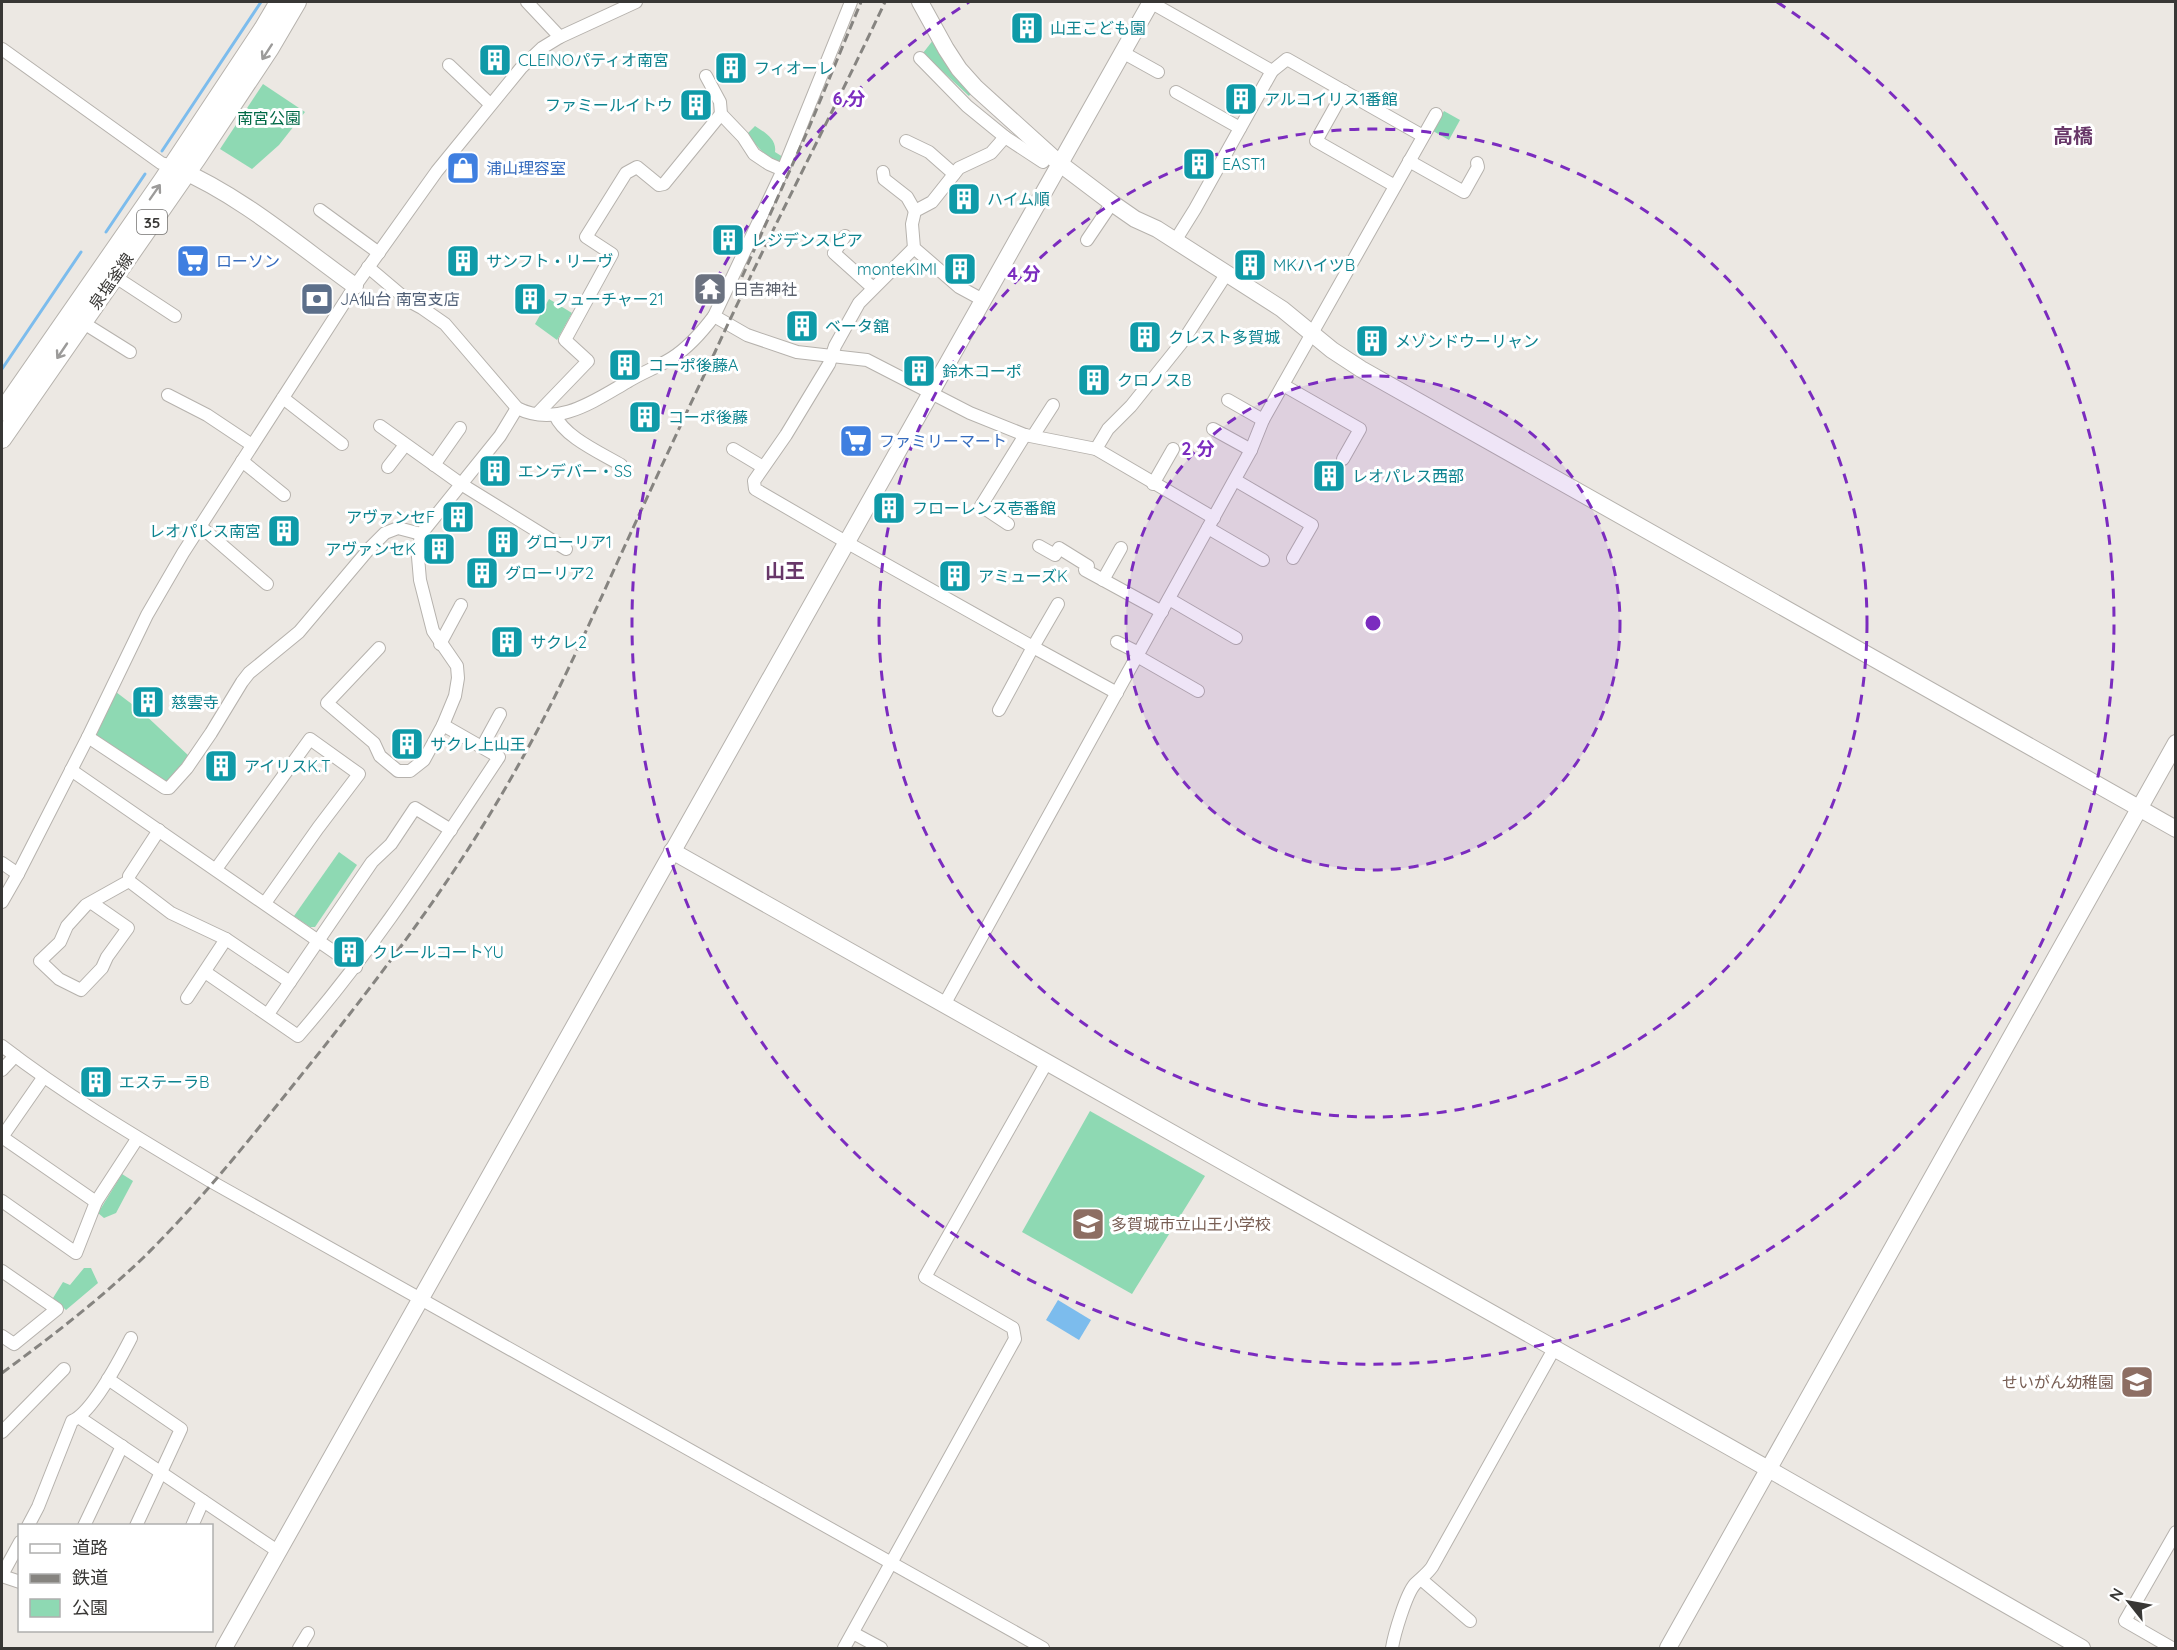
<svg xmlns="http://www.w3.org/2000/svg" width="2177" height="1650" font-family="Quicksand,'Noto Sans JP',sans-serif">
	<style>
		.green { fill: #8ed9b3 }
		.water { fill: #7cbced }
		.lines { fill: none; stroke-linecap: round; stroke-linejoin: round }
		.stream { stroke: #7cbced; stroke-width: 3 }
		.street-casing { stroke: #b6b2ad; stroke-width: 14 }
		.secondary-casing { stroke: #b6b2ad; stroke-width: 18 }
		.primary-casing { stroke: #b6b2ad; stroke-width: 20 }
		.street { stroke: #fff; stroke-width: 12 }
		.secondary { stroke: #fff; stroke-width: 16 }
		.primary { stroke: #fff; stroke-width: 18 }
		.rail { stroke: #868480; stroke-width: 3; stroke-dasharray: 9 4.5; stroke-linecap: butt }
		.oneway { stroke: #9c9b9a }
		.ring { fill: none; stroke: #7b2cbf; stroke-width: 3; stroke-dasharray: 10 8 }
		.labels { text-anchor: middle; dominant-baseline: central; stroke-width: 6; stroke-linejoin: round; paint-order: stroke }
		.shield { fill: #fff; stroke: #747372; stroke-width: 1.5 }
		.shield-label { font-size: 15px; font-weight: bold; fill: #383735 }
		.culture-label { font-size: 16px; fill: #0d838f; stroke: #fff; text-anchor: start }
		.park-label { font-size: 16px; fill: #006946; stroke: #fff }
		.shop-label { font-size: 16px; fill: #366cbe; stroke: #fff; text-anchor: start }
		.street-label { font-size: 16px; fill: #383735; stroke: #fff }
		.worship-label { font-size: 16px; fill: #5b616d; stroke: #fff; text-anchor: start }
		.service-label { font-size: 16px; fill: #4e5e75; stroke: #fff; text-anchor: start }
		.education-label { font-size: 16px; fill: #785e54; stroke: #fff; text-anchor: start }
		.quarter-label { font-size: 20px; font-weight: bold; fill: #683769; stroke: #fff }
		.centre { fill: #7b2cbf; stroke: #fff; stroke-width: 3 }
		.ring-label { font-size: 18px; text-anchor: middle; font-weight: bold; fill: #7b2cbf; stroke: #fff; stroke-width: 6; stroke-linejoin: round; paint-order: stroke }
	</style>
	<rect width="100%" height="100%" fill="#ece8e3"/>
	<!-- green -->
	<g class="green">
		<path d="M941,30l38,53 -10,13 -46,-43z"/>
		<path d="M263,84l42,28 -26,33 -27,24 -32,-20z"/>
		<path d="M1444,111l16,9 -11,20 -16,-9z"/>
		<path d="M755,126c9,6 22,13 20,26l8,5 -2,7c-15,-7 -25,-17 -33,-31z"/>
		<path d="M549,299l23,14 -15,27 -22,-16z"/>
		<path d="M116,692l25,19 49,46 -21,27 -74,-46z"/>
		<path d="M339,852l18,13 -42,62h-5l-16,-11z"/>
		<path d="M1090,1111l115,65 -73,118 -110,-62z"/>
		<path d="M122,1174l11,7 -17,32 -12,5 -6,-5z"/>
		<path d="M84,1268h7l7,15 -32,27 -13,-12 10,-16 7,3z"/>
	</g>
	<!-- water -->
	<path class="water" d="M1058,1300l33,20 -12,20 -33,-20z"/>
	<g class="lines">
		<!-- stream -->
		<g class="stream">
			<path d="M162,151l99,-149"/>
			<path d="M106,232l39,-58"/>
			<path d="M2,369l79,-117"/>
		</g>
		<defs>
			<g id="street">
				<path d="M527,2l33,35"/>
				<path d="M1150,2l122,69 15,-12 136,77"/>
				<path d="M2,49l159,114 11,3"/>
				<path d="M1122,52l36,20"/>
				<path d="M920,58l47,48 38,31"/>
				<path d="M449,65l41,39"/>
				<path d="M706,76l14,26 1,12 22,23 11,17 15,10 14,6"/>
				<path d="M1344,91l-28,50 79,45"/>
				<path d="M1176,92l64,36"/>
				<path d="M906,141l23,11 25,22"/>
				<path d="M1409,161l55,31 14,-25 -1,-4"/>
				<path d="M883,172l1,7 23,18 8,14"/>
				<path d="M320,210l59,43"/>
				<path d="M845,236l-11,17 39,35"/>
				<path d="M1087,240l25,-37"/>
				<path d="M1175,241l20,-32 77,-138"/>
				<path d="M914,248l-55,55 -24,43 -6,18 -43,71 -32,46 1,8 91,53 187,105 -34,63"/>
				<path d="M368,267l39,33 15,8 23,16 72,84c40,20 77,-7 110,-26 14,-9 31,-15 45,-24 17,-11 30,-26 42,-42l69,-146 68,-168"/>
				<path d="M114,276l61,40"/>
				<path d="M983,300l-24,-13 -45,-39 -2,-24 3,-13 17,-9 27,-34 32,-15 14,-16 38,25 6,-8"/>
				<path d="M714,316l33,19 50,17 70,8 103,53 55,22 71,14 118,69"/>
				<path d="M82,322l48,30"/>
				<path d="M1283,385l77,44 -17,30"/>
				<path d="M168,395l39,20 45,30"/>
				<path d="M283,398l59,46"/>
				<path d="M1228,400l35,20"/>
				<path d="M537,414l51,-53 -23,-21 47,-86 -26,-17 40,-64 11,-6 22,18 5,-1 57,-70"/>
				<path d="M555,415c9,22 46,38 66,50"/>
				<path d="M380,426l81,58 105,65"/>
				<path d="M1213,429l38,21"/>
				<path d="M1033,436l20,-31"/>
				<path d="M733,449l30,18"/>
				<path d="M1096,449l12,-20 23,-23 52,-65 44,-68"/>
				<path d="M242,461l42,34"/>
				<path d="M434,465l26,-37"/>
				<path d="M388,467l17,-22"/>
				<path d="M1235,480l77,45 -19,33"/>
				<path d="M1153,484l20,-35"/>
				<path d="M1008,524l-27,-18 44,-71"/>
				<path d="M200,526l67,58"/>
				<path d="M1208,528l55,32"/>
				<path d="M1039,546l16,9 4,-7 29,18 -3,4 77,42"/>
				<path d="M1103,580l18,-32"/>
				<path d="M1169,599l67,39"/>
				<path d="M1058,604l-25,43 84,46"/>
				<path d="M1117,642l22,11"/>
				<path d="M440,644l21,-39"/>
				<path d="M379,648l-52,55 47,40 6,13 18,15h12l14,-11 19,-35 12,-29 3,-18 -1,-12 -24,-35 -13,-51 -2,-23 3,-23 79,-98 17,-28"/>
				<path d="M1137,656l61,35"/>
				<path d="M88,737l77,51h4l18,-20 24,-35 31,-51 7,-9 50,-41 70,-83 16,-16 13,-5 23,6"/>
				<path d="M482,747l18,-33"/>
				<path d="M71,770l285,197"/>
				<path d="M159,830l-30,46v5l42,32 55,26 64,43"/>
				<path d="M2,863l16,11"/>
				<path d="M216,869l94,-130 49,35 -41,54 -53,75"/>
				<path d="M2,902l16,-28 70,-137 59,-122 36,-62 172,-267 82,-115 84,-103 21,-20 18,-11 76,-35"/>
				<path d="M92,903l36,25 -21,29 -5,11 -21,22 -22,-11 -19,-18 20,-19 7,-16 19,-21 43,-24"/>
				<path d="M205,972l93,64c76,-87 137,-183 201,-279l-56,-32"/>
				<path d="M187,998l39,-59"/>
				<path d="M945,1003l306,-553 12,-30 173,-306"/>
				<path d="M268,1014l104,-152 19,-18 24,-36 36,22"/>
				<path d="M2,1046c66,51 138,93 210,136l831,466"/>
				<path d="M2,1070l13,-14"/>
				<path d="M2,1137l94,65"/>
				<path d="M2,1137l41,-59"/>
				<path d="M2,1201l74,52 20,-51 41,-63"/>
				<path d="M2,1271l55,38 -43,35 -12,-8"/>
				<path d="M108,1379l73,50 -45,97"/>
				<path d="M80,1418l199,134"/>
				<path d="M2,1432l62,-63"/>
				<path d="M28,1526l10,-19 34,-86c21,-9 48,-62 59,-83"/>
				<path d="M84,1526l38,-80"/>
				<path d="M192,1526l11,-25"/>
				<path d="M2,1575l18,-33"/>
				<path d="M2,1576l18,6"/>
				<path d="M1422,1580l48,41"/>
				<path d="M853,1633l28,15"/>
				<path d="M299,1648l9,-15"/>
				<path d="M844,1648l171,-309 -2,-11 -88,-51 122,-215"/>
				<path d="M1392,1648c2,-13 14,-54 23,-64 6,-6 12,-10 17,-17l122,-218"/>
				<path d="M2172,1648l-47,-27 51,-89"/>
			</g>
			<g id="secondary">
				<path d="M920,2l26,47 13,20 17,19 83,75 53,40 23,16 22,10 125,80 50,41 29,19 815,460"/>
				<path d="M176,168c64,27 122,77 179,118"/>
				<path d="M672,851l1107,624 303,173"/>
				<path d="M224,1648l927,-1646"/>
				<path d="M1668,1648l508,-905"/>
			</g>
			<g id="primary">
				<path d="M2,412l161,-232 100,-151 16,-27"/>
				<path d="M2,439l195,-281 73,-110 27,-46"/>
			</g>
		</defs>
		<!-- street casing -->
		<use href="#street" class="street-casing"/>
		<!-- secondary casing -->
		<use href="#secondary" class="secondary-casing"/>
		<!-- primary casing -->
		<use href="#primary" class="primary-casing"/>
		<!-- street -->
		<use href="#street" class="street"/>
		<!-- secondary -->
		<use href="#secondary" class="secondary"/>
		<!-- primary -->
		<use href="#primary" class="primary"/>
		<!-- rail -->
		<g class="rail">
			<path d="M742,277l66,-147 53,-128"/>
			<path d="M2,1373c49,-36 97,-73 141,-115 61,-60 114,-128 168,-195 76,-95 149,-192 208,-299 37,-65 67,-133 98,-201 32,-70 65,-141 98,-211 54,-118 115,-233 170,-350"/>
		</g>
	</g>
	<!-- one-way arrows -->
	<defs><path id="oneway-shaft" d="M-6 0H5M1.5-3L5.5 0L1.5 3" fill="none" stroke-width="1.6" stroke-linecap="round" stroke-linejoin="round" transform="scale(1.5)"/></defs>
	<g class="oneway">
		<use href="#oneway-shaft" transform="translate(267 52) rotate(123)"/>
		<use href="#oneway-shaft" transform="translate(155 192) rotate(-55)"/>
		<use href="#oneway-shaft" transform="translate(62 351) rotate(124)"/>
	</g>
	<!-- distance rings -->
	<circle cx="1373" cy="623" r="247" fill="#7b2cbf" fill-opacity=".12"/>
	<g class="ring">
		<circle cx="1373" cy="623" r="247"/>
		<circle cx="1373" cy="623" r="494"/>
		<path d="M1777 2A741 741 0 1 1 969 2"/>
	</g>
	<!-- icons -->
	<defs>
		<symbol id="building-square" viewBox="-11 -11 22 22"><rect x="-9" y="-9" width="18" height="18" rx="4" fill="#0f9aa8" stroke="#fff"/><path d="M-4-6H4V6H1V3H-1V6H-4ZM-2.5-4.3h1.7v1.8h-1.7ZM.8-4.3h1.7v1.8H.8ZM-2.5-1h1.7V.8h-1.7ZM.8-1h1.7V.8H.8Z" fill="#fff"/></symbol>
		<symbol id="shop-square" viewBox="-11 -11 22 22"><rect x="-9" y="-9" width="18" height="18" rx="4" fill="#3f7fe0" stroke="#fff"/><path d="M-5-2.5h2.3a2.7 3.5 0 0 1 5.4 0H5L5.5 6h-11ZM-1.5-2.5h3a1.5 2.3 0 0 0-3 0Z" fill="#fff"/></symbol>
		<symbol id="supermarket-square" viewBox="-11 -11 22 22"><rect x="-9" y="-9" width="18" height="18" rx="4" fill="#3f7fe0" stroke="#fff"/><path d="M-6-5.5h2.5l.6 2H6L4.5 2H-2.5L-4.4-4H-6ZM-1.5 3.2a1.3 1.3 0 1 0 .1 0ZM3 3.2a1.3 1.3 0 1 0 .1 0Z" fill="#fff"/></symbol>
		<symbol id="temple-square" viewBox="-11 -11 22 22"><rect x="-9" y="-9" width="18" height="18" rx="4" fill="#6b7280" stroke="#fff"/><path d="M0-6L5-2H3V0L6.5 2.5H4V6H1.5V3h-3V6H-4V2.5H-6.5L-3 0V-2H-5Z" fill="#fff"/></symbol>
		<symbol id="bank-square" viewBox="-11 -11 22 22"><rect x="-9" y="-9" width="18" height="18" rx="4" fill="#5c6f8a" stroke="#fff"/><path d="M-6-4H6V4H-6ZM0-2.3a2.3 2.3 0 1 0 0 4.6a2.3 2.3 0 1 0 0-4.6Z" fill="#fff"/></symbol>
		<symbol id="school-square" viewBox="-11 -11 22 22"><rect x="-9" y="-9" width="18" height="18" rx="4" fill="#8d6e63" stroke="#fff"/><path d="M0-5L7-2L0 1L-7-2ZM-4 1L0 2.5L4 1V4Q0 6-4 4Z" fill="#fff"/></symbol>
	</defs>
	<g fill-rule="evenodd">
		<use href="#building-square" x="1008" y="9" width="38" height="38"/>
		<use href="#building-square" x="476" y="41" width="38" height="38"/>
		<use href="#building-square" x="712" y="49" width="38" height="38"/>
		<use href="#building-square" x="1222" y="80" width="38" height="38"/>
		<use href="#building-square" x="677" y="86" width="38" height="38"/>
		<use href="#building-square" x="1180" y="145" width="38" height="38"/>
		<use href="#shop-square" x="444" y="149" width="38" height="38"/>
		<use href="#building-square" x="945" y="180" width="38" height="38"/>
		<use href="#building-square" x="709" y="221" width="38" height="38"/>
		<use href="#supermarket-square" x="174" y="242" width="38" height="38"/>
		<use href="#building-square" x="444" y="242" width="38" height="38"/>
		<use href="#building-square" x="1231" y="246" width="38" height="38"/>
		<use href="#building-square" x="941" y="250" width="38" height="38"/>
		<use href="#temple-square" x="691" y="270" width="38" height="38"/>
		<use href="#bank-square" x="298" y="280" width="38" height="38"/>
		<use href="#building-square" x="511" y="280" width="38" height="38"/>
		<use href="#building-square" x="783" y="307" width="38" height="38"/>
		<use href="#building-square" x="1126" y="318" width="38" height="38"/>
		<use href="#building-square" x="1353" y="322" width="38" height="38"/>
		<use href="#building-square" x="606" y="346" width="38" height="38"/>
		<use href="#building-square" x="900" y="352" width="38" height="38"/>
		<use href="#building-square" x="1075" y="361" width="38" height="38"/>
		<use href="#building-square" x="626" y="398" width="38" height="38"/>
		<use href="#supermarket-square" x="837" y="422" width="38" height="38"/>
		<use href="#building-square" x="476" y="452" width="38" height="38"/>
		<use href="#building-square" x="1310" y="457" width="38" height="38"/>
		<use href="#building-square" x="870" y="489" width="38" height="38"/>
		<use href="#building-square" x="439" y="498" width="38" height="38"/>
		<use href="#building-square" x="265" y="512" width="38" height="38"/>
		<use href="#building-square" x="484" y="523" width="38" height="38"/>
		<use href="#building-square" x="420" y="530" width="38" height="38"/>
		<use href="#building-square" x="463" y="554" width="38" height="38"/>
		<use href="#building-square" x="936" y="557" width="38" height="38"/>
		<use href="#building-square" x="488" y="623" width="38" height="38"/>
		<use href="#building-square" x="129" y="683" width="38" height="38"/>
		<use href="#building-square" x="388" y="725" width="38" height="38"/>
		<use href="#building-square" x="202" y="747" width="38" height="38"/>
		<use href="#building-square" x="330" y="933" width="38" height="38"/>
		<use href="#building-square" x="77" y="1063" width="38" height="38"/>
		<use href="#school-square" x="1069" y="1205" width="38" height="38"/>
		<use href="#school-square" x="2118" y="1363" width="38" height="38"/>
	</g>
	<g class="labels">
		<!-- shield labels -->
		<rect class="shield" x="137" y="210" width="30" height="24" rx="4.5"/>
		<g class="shield-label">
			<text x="152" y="222">35</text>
		</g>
		<!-- culture labels -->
		<g class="culture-label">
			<text x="1050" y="28">山王こども園</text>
			<text x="518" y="60">CLEINOパティオ南宮</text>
			<text x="754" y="68">フィオーレ</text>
			<text x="1264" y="99">アルコイリス1番館</text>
			<text x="673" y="105" text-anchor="end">ファミールイトウ</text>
			<text x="1222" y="164">EAST1</text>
			<text x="987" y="199">ハイム順</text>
			<text x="751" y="240">レジデンスピア</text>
			<text x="486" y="261">サンフト・リーヴ</text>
			<text x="1273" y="265">MKハイツB</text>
			<text x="937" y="269" text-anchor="end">monteKIMI</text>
			<text x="553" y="299">フューチャー21</text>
			<text x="825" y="326">ベータ舘</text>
			<text x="1168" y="337">クレスト多賀城</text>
			<text x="1395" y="341">メゾンドウーリャン</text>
			<text x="648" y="365">コーポ後藤A</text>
			<text x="942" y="371">鈴木コーポ</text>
			<text x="1117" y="380">クロノスB</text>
			<text x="668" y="417">コーポ後藤</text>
			<text x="518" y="471">エンデバー・SS</text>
			<text x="1352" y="476">レオパレス西部</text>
			<text x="912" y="508">フローレンス壱番館</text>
			<text x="435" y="517" text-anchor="end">アヴァンセF</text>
			<text x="261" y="531" text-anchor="end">レオパレス南宮</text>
			<text x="526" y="542">グローリア1</text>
			<text x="416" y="549" text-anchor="end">アヴァンセK</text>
			<text x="505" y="573">グローリア2</text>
			<text x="978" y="576">アミューズK</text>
			<text x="530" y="642">サクレ2</text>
			<text x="171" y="702">慈雲寺</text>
			<text x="430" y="744">サクレ上山王</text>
			<text x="244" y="766">アイリスK.T</text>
			<text x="372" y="952">クレールコートYU</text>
			<text x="119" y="1082">エステーラB</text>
		</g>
		<!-- park labels -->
		<g class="park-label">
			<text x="269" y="118">南宮公園</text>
		</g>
		<!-- shop labels -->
		<g class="shop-label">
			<text x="486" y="168">浦山理容室</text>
			<text x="216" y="261">ローソン</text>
			<text x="879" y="441">ファミリーマート</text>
		</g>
		<!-- street labels -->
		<g class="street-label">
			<text transform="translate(111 281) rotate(-55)">泉塩釜線</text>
		</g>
		<!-- worship labels -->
		<g class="worship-label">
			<text x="733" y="289">日吉神社</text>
		</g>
		<!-- service labels -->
		<g class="service-label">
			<text x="340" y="299">JA仙台 南宮支店</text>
		</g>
		<!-- education labels -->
		<g class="education-label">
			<text x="1111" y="1224">多賀城市立山王小学校</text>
			<text x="2114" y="1382" text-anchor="end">せいがん幼稚園</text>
		</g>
		<!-- quarter labels -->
		<g class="quarter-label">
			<text x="2073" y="135">高橋</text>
			<text x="785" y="570">山王</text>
		</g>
	</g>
	<circle cx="1373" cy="623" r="9" class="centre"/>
	<g class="ring-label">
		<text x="849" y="105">6 分</text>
		<text x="1024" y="280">4 分</text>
		<text x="1198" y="455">2 分</text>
	</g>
	<!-- border -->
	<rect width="2177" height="1650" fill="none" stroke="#383735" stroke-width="6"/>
	<!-- legend -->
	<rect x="18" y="1524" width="195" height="108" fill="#ffffff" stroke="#afafae" stroke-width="1.5"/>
	<rect x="30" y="1544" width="30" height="9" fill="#ffffff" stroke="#afafae" stroke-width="1.5"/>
	<text x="72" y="1554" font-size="18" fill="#383735">道路</text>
	<rect x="30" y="1574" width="30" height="9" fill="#868480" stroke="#afafae" stroke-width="1.5"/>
	<text x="72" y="1584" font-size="18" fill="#383735">鉄道</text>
	<rect x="30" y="1599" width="30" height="18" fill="#8ed9b3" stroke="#afafae" stroke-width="1.5"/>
	<text x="72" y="1614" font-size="18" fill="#383735">公園</text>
	<!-- north arrow -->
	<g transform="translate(2129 1602) rotate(301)" stroke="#ffffff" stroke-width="4.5" paint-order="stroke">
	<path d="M0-4.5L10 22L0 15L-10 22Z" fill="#383735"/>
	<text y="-9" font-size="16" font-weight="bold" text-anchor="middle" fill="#383735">N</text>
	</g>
</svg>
